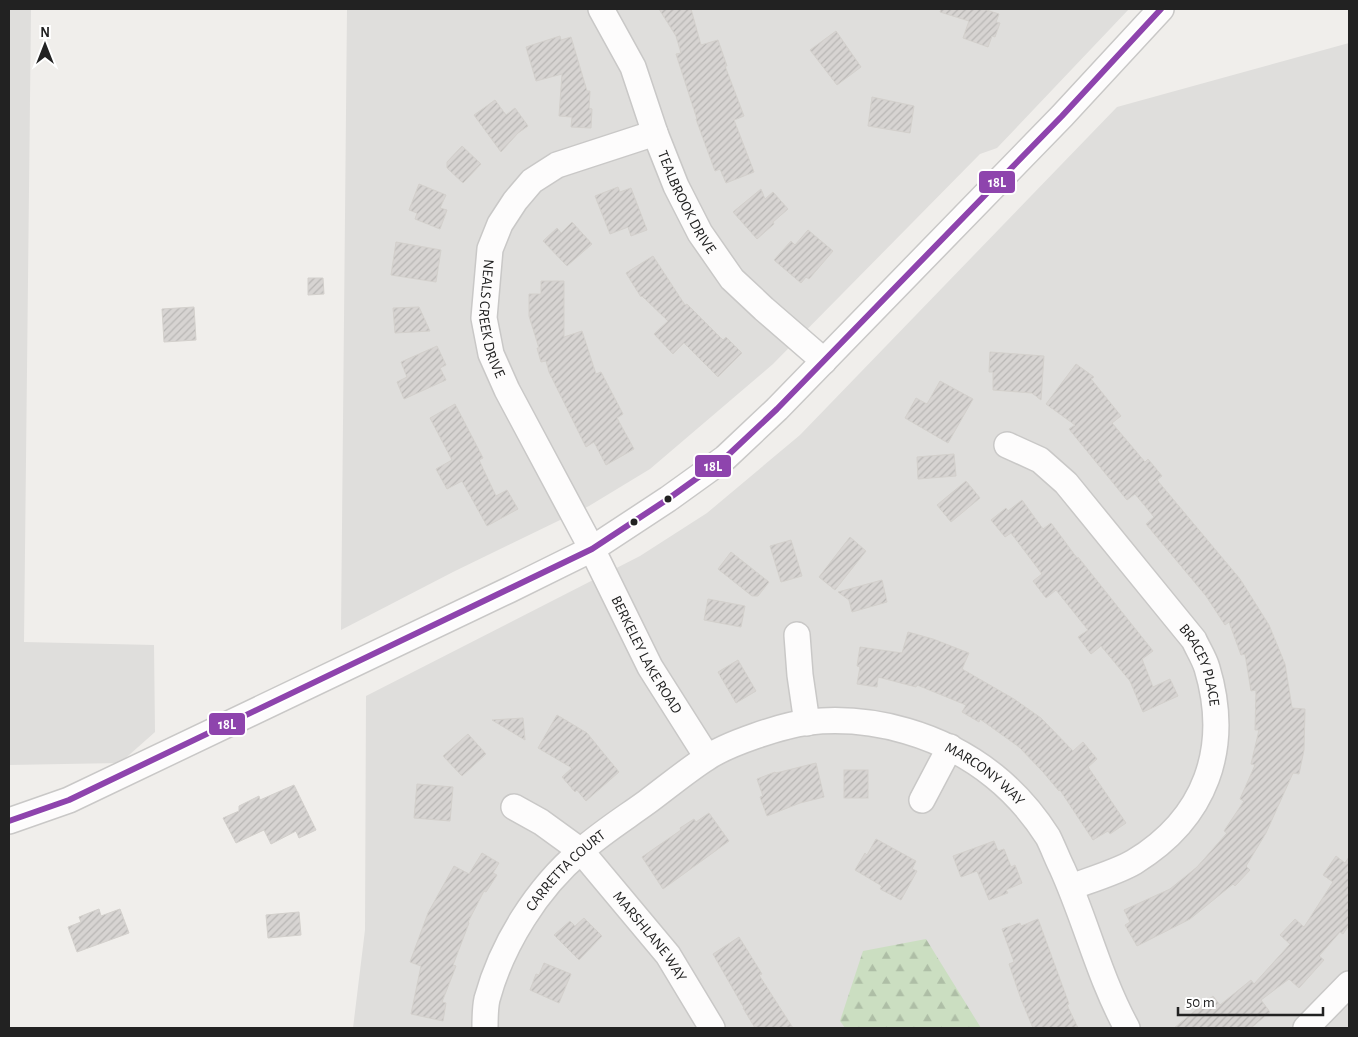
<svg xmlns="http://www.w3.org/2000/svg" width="1358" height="1037" font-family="'Alegreya Sans',sans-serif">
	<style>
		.residential { fill: #dfdedc }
		.forest { fill: url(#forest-firs) }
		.building { fill: url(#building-hatch); stroke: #d3d0cc }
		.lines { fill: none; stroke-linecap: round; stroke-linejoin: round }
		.minor-casing { stroke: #c9c8c7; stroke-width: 28 }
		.minor { stroke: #fdfcfc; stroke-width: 25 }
		.bus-1-casing { stroke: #fff; stroke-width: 10 }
		.bus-1 { stroke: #8e44ad; stroke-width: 6 }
		.bus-dot { fill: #222; stroke: #fff; stroke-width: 2 }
		.labels { text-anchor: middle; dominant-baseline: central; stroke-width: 5; stroke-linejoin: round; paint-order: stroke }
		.street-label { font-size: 15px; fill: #222; stroke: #fff }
		.line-badge { stroke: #fff; stroke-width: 2 }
		.badge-label { font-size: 14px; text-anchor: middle; font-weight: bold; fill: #fff }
	</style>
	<defs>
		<pattern id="forest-firs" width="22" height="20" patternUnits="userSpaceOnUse" patternTransform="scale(1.25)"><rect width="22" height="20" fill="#cbdec1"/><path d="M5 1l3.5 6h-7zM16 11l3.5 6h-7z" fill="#aebea6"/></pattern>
		<pattern id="building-hatch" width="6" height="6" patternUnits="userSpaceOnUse" patternTransform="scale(1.25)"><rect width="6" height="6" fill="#d7d4d2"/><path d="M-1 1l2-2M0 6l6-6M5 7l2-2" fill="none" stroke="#b8b6b4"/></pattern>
	</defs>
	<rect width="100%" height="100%" fill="#f0eeeb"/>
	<!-- residential -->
	<g class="residential">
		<path d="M9,9h22l-7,633 130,3 1,87 -35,31 -111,2z"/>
		<path d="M347,9h782l-132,139 -17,6 -207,210 -123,105 -61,37 -136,66 -112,58z"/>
		<path d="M1349,43v985h-996l12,-98 1,-234 274,-140 67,-43 93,-78 317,-328z"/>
	</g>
	<!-- forest -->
	<path class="forest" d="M926,939l55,89h-136l-5,-7 23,-70z"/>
	<!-- building -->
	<g class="building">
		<path d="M659,9h32l10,36 17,-5 9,26h-2l19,50 -10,4 20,52 -28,11 -6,-14 -5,2 -19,-52h1l-21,-65 5,-1 -5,-17z"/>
		<path d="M941,9h42l16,5 -3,8 4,1 -5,14 -3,-1 -4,11 -25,-9 6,-17 -29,-9z"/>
		<path d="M836,31l25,36 -24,18 -27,-35z"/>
		<path d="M560,36l1,4 10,-3 16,54h3l-1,17 3,1 -1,19 -20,-1 1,-10 -13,-1 3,-42 -26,7 -10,-34z"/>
		<path d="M872,97l42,9 -4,27 -42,-7z"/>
		<path d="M495,100l11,15 9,-7 13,18 -10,7 -17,19 -27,-37z"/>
		<path d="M462,146l19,18 -18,19 -16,-15v-6z"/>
		<path d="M419,184l27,11 -6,13 7,2 -7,19 -25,-10 2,-6 -8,-3z"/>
		<path d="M618,187l2,5 11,-4 16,42 -16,6 -3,-9 -18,7 -15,-38z"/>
		<path d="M761,189l4,10 8,-7 15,17 -15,13 1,2 -17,15 -24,-27z"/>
		<path d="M572,222l20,22 -25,22 -24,-25 14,-13 4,5z"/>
		<path d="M808,230l25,21 -24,28 -3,-2 -5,6 -27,-23 17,-19 4,4z"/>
		<path d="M396,242l45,8 -5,32 -45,-7z"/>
		<path d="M653,256l32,49 2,-1 36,36 3,-3 16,16 -24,24 -34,-34 -11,11 -19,-20 14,-13 -26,-25 -1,1 -15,-24z"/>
		<path d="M308,278h15l1,16 -16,1z"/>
		<path d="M541,281h23v56l18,-6 14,43 5,-2 22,42 -6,4 17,31 -28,16 -12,-23 -8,5 -37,-75 -3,-11 -5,1 -4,-14h2l-10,-32v-22h12z"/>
		<path d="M194,307l2,33 -32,2 -2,-33z"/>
		<path d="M419,307l11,24 -35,2 -2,-25z"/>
		<path d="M437,346l9,19 -6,3 6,12 -42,19 -7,-17 10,-5 -6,-15z"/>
		<path d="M990,352l54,4 -3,44 -9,-7 -39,-3v-18h-4z"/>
		<path d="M1076,364l18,13 -3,2 30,37 -9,7 33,39 3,-3 14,17 -5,4 83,99 29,46 16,39 7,44 13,1 -1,41 -5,24 -6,-1 -27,60 -20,33 4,4 -15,16 -2,-2 -43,35 -53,27 -12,-21 5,-3 -6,-12 46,-21 27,-22 30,-34 -3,-2 20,-30 -4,-2 15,-34 -4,-1 8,-34h-4l1,-40 -5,1 -6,-37 -4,1 -12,-33 -4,3 -19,-29 -60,-72 8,-7 -19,-23 -8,6 -58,-71 6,-4 -29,-21z"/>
		<path d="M940,381l33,18 -25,44 -43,-25 11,-20 11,6z"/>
		<path d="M455,404l28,54 -4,2 17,36 11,-6 11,19 -31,17 -25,-45 -15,8 -11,-20 16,-9 -22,-42z"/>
		<path d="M954,454l2,22 -38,3 -1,-22z"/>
		<path d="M966,481l14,17 -29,24 -14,-17z"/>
		<path d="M1022,500l21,29 8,-6 26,35 1,-1 75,94 -11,8 11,28 17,-8 8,17 -35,16 -13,-31 -29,-35 -10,8 -13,-17 10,-7 -32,-40 -10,8 -13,-17 9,-7 -31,-41 -6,4 -14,-17 15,-12 2,3z"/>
		<path d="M850,537l16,14 -31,39 -16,-13z"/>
		<path d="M791,540l11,36 -21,6 -11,-36z"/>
		<path d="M731,552l38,30 -11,14h-6l-34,-27z"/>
		<path d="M882,580l5,22 -35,10 -3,-12 -11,-8z"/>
		<path d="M708,599l37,7 -4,21 -37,-7z"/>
		<path d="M908,632l25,7 36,14 -7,16 52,30 27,19 32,33 10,-9 14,17 -9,8 38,56 -16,11 -2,-3 -15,9 -33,-50 -1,1 -16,-19 -24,-25 -39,-28 -1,3 -17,-10 4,-7 -49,-20 -1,2 -38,-10 -1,10 -20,-3 3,-17 -3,-1 3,-19 42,6z"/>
		<path d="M738,660l18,31 -20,12 -18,-31z"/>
		<path d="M557,715l30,18 32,39 -33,29 -9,-11 -2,2 -13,-15 10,-9 -34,-20z"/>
		<path d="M523,718l2,22 -33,-20z"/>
		<path d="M468,734l18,20 -24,22 -19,-20z"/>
		<path d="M816,763l8,34 -24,6 -33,13 -7,-19 3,-1 -6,-17 18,-7 1,1z"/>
		<rect x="844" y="770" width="24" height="28"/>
		<path d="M417,784l36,3 -3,34 -36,-3z"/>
		<path d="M294,785l22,45 -17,8 -3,-7 -25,13 -7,-14 -28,13 -13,-25 16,-7v-5l20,-10 1,4z"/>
		<path d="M709,813l20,28 -66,48 -21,-32 39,-27 -1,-2 14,-9 2,3z"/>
		<path d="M876,839l40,22 -4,8 5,2 -16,29 -21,-11 2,-3 -27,-16 10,-17 2,2z"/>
		<path d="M994,841l4,10 6,-2 7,18 4,-2 7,18 -16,7 2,3 -19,7 -12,-29 -16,6 -8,-21z"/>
		<path d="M482,853l17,10 -6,10 4,2 -11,17 -2,-1 -16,31 1,1 -16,42 3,1 -14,36 4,1 -3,18 -32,-7 10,-48 -11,-4 18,-49 26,-47 15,8z"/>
		<path d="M1336,856l9,7 4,-6v68l-6,9 -3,-2 -21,24 5,4 -25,28 -10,-9 -28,21 9,12 -19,16h-77l39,-32 7,9 31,-25 3,4 36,-40 -10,-9 15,-16 9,8 29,-45 -10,-7z"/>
		<path d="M99,909l2,7 19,-7 9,24 -52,19 -9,-25 13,-5 -2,-5z"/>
		<path d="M299,912l2,23 -33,3 -2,-23z"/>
		<path d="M584,918l18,18 -23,24 -25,-25 16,-14 5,5z"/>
		<path d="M1038,919l31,85 -2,1 11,23h-45l-12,-29 -12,-35 5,-2 -12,-33 18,-6 1,3z"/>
		<path d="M739,937l23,37 -3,1 34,53h-38l-12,-20h1l-31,-54z"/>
		<path d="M544,963l27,11 -12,29 -29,-13 6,-16 3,1z"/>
	</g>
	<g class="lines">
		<defs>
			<g id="minor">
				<path id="s1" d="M601,9l32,58 22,66 21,53 24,47 32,46 32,30 60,52"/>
				<path id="s2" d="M655,133l-98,32 -25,16 -17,20 -15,23 -10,25 -6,69 7,36 16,36 85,159 58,118 57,90"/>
				<path id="s3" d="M1007,445l33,15 26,23 128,157c4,9 10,18 13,28 24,80 -1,150 -73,194 -17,10 -44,18 -63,25"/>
				<path d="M797,635l3,40 7,48"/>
				<path d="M922,800l28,-53"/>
				<path id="s4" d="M514,807l27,15 40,29 87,104 44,73"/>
				<path d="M9,821l60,-21 440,-210 83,-41 76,-50 57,-41 52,-49 285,-293 99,-107"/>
				<path id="s5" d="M485,1028c0,-9 0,-20 2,-29 15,-55 50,-111 94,-148 20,-18 44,-33 66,-49 19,-14 38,-30 58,-43 21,-15 78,-34 104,-37 64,-7 134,13 185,54 20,16 40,39 54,61 5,10 9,21 14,31 24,53 37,109 65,160"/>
				<path d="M1306,1028l43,-44"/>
			</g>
		</defs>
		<!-- minor casing -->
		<use href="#minor" class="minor-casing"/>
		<!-- minor -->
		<use href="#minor" class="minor"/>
		<defs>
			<path id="bus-1" d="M9,821l60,-21 523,-251 76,-50 57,-41 52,-49 285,-293 99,-107"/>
		</defs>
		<!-- bus-1 casing -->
		<use href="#bus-1" class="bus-1-casing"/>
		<!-- bus-1 -->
		<use href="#bus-1" class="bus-1"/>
	</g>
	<!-- markers -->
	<g class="bus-dot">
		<circle cx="668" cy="499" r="4.5"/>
		<circle cx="634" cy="522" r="4.5"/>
	</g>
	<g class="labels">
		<!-- street labels -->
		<g class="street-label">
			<text stroke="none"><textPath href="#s1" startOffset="212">TEALBROOK DRIVE</textPath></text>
			<text stroke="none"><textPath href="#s2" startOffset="284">NEALS CREEK DRIVE</textPath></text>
			<text stroke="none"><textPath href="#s2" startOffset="658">BERKELEY LAKE ROAD</textPath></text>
			<text stroke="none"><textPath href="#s3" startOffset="299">BRACEY PLACE</textPath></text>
			<text stroke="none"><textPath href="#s5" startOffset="661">MARCONY WAY</textPath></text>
			<text stroke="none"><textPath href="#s5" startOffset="182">CARRETTA COURT</textPath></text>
			<text stroke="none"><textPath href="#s4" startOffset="190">MARSHLANE WAY</textPath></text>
		</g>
	</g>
	<g class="line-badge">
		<rect x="978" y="170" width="38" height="24" rx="5" fill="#8e44ad"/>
		<rect x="694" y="454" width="38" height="24" rx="5" fill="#8e44ad"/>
		<rect x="208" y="712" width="38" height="24" rx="5" fill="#8e44ad"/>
	</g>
	<g class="badge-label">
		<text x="997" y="187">18L</text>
		<text x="713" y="471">18L</text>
		<text x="227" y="729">18L</text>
	</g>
	<!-- border -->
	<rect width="1358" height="1037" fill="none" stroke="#222222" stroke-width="20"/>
	<!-- north arrow -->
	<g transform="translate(45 45)" stroke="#ffffff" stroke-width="4" paint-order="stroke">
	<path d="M0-4L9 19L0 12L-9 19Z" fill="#222222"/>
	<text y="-8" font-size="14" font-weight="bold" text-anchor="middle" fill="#222222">N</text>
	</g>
	<!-- scale -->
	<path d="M1178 1007v8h145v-8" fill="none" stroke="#222222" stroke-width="2.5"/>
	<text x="1186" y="1007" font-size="15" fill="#222222" stroke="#ffffff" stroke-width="4" paint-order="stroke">50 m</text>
</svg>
